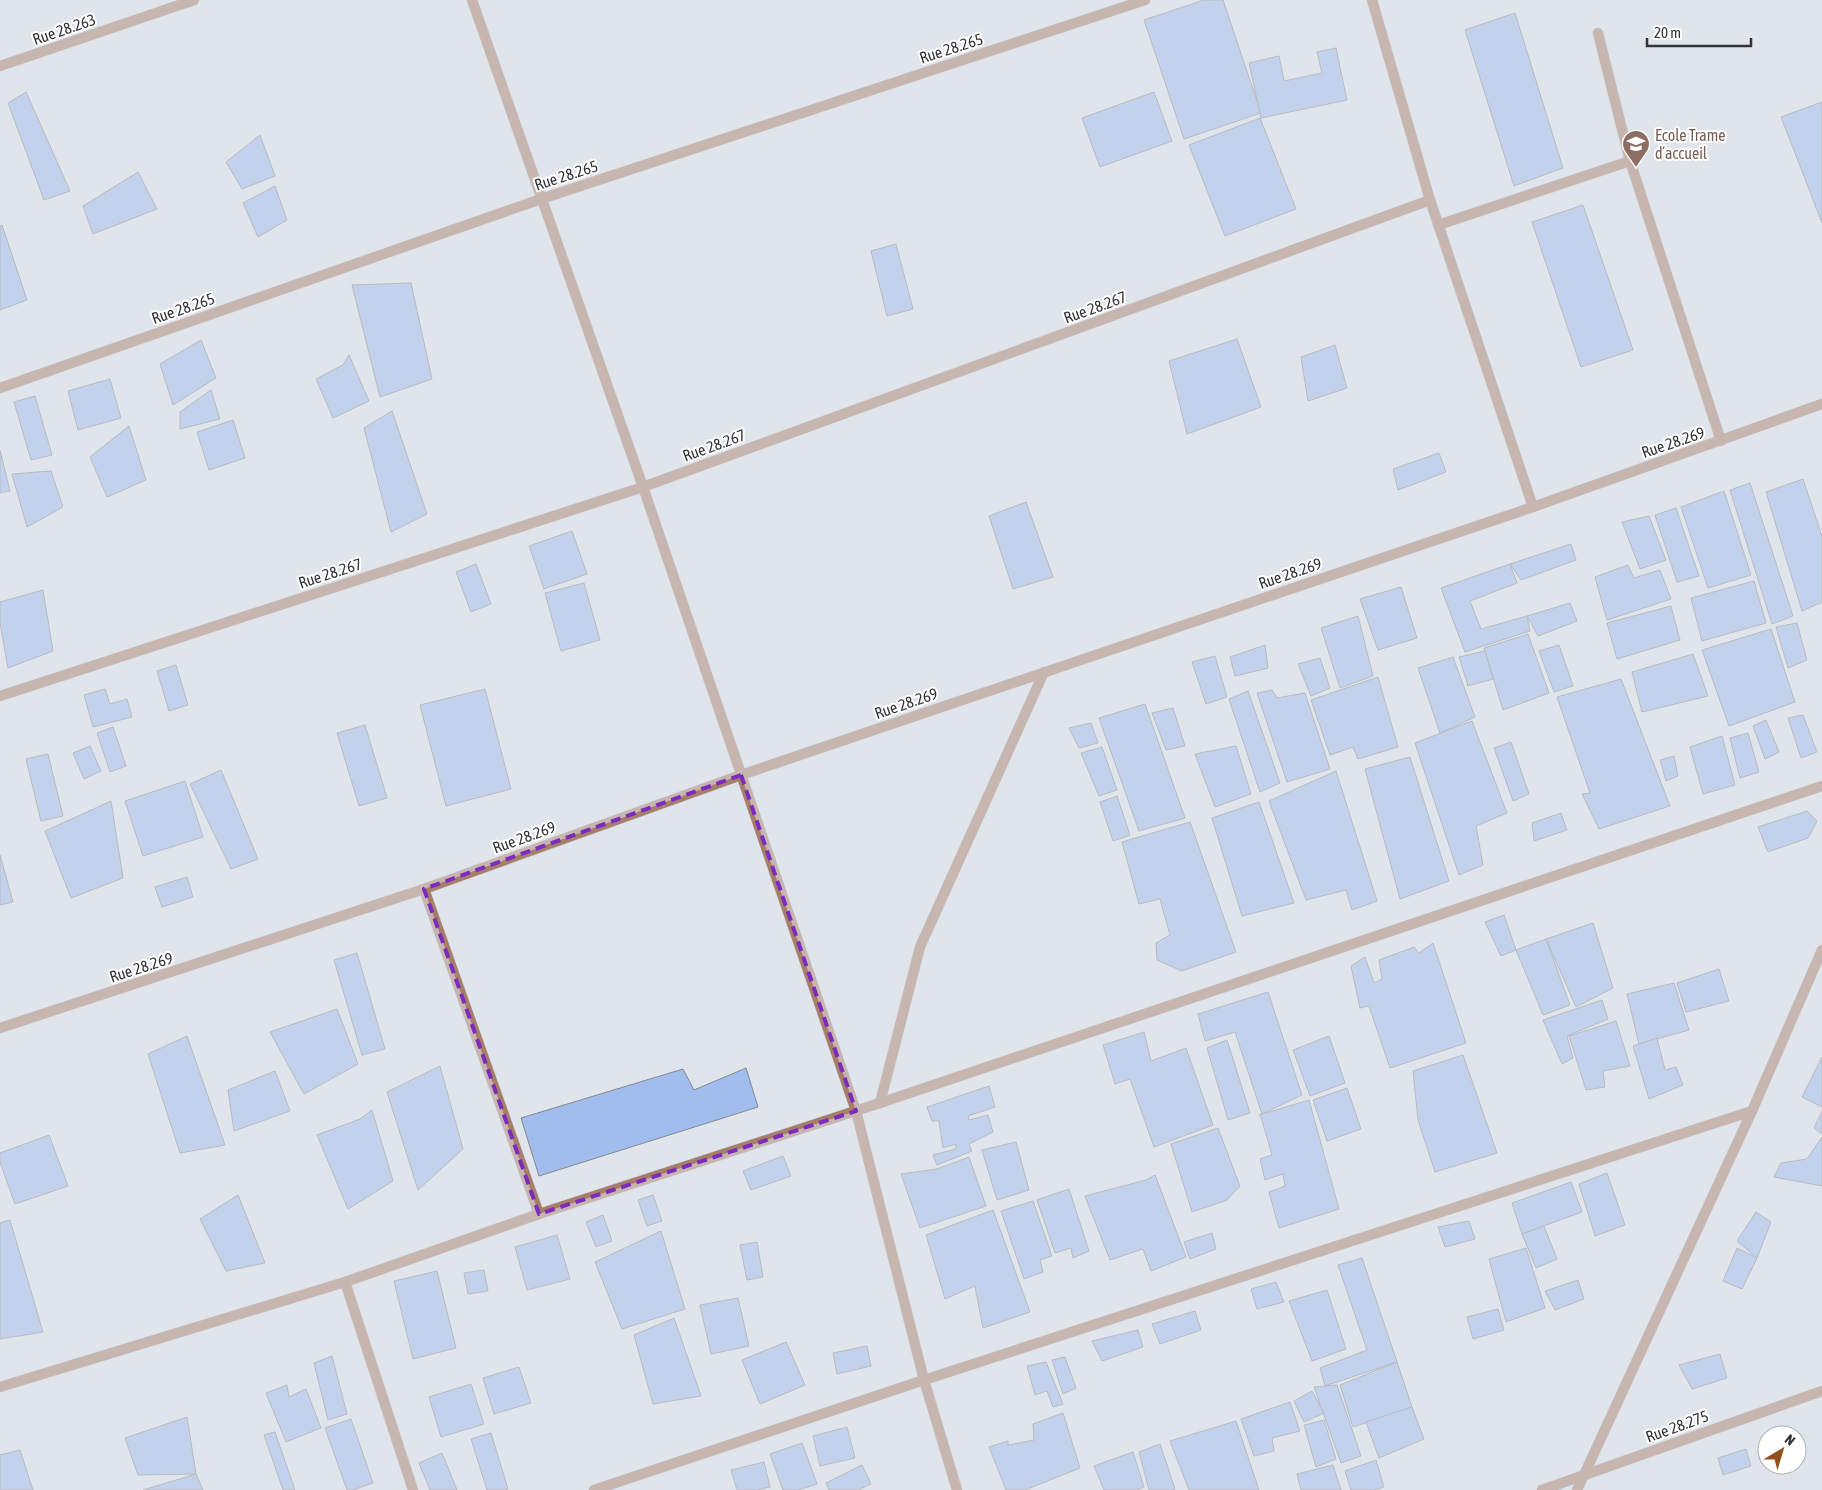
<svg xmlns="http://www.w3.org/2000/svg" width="1822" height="1490" font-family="'Asap Condensed',sans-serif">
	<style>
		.building { fill: #a0bded; stroke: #85898f }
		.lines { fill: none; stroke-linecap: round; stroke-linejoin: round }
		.lane-casing { stroke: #bdc1c7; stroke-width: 11 }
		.street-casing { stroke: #bdc1c7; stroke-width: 11 }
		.lane { stroke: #a77e67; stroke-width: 10 }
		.street { stroke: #a77e67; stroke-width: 10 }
		.marked { fill: none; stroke: #7b2cbf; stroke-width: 4; stroke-dasharray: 10 6; stroke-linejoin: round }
		.labels { text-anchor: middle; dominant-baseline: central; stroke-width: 4; stroke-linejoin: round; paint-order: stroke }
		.street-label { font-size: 16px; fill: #333437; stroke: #fff }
		.education-label { font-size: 16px; fill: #785e54; stroke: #fff; text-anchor: start }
	</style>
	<rect width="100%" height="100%" fill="#e0e4eb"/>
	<!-- building -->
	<g class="building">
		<path d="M1204,0h19l38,113 -77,26 -40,-119z"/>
		<path d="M1515,13l48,155 -49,18 -49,-156z"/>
		<path d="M1336,48l11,52 -86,18 -12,-55 30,-7 5,25 38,-8 -5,-21z"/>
		<path d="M26,92l44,99 -26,9 -36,-97z"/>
		<path d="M1154,92l18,49 -72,26 -18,-49z"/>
		<path d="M1822,102v121l-41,-106z"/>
		<path d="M1260,118l36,91 -71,27 -36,-91z"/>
		<path d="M260,135l15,41 -33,13 -16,-27z"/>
		<path d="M138,172l19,37 -64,25 -10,-28z"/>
		<path d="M275,186l12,34 -29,17 -15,-34z"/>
		<path d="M1583,205l50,145 -52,17 -49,-145z"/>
		<path d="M2,225l25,75 -27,10v-84z"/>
		<path d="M896,244l17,65 -26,7 -16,-65z"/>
		<path d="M411,283l21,96 -52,18 -28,-112z"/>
		<path d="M1237,339l24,68 -74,27 -18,-73z"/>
		<path d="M201,340l15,38 -43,27 -13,-41z"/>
		<path d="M1335,345l12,43 -39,13 -7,-44z"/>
		<path d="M349,355l20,46 -36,17 -17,-39 27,-14z"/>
		<path d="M110,379l11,39 -43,12 -10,-39z"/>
		<path d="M211,390l9,29 -40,10v-17z"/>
		<path d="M35,396l17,59 -21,5 -17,-58z"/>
		<path d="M392,411l35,103 -36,18 -27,-104z"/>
		<path d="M233,420l12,38 -36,12 -12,-38z"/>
		<path d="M129,426l17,54 -39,17 -17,-40z"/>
		<path d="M0,450l10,41 -10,2z"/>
		<path d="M1439,453l7,19 -48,18 -5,-21z"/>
		<path d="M51,471l12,36 -36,20 -15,-53z"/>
		<path d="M1803,479l19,57v66l-20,9 -36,-119z"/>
		<path d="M1750,483l43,133 -21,8 -42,-134z"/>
		<path d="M1724,491l27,84 -43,13 -27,-81z"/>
		<path d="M1026,502l27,75 -40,12 -24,-73z"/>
		<path d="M1676,508l23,68 -22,6 -22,-67z"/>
		<path d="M1649,516l17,44 -26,9 -18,-47z"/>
		<path d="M572,531l15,43 -43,15 -15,-43z"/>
		<path d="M1571,544l5,16 -55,20 -11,-16z"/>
		<path d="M476,564l15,40 -20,8 -15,-40z"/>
		<path d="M1510,564l7,19 -47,18 11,28 46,-13 3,15 -65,21 -24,-64z"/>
		<path d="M1628,565l6,13 26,-8 11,29 -64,21 -12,-43z"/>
		<path d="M1754,581l12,42 -64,18 -11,-43z"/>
		<path d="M584,583l16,57 -39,11 -16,-58z"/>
		<path d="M1401,587l16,51 -39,12 -18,-51z"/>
		<path d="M43,590l10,61 -45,17 -8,-45v-21z"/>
		<path d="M1570,603l7,18 -39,15 -11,-20z"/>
		<path d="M1671,606l9,34 -63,19 -10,-36z"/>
		<path d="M1358,616l15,60 -33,12 -19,-60z"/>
		<path d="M1797,623l10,37 -19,8 -12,-41z"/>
		<path d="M1771,629l24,73 -66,24 -27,-76z"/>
		<path d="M1528,634l21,59 -46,17 -19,-62z"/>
		<path d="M1265,645l3,23 -33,8 -5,-19z"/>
		<path d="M1559,645l14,41 -19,6 -15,-41z"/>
		<path d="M1485,651l8,28 -25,7 -9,-29z"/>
		<path d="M1693,654l15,42 -66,16 -10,-40z"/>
		<path d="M1215,656l12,41 -21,7 -14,-42z"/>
		<path d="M1453,657l22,60 -35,16 -22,-65z"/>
		<path d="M1320,658l10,30 -19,8 -13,-32z"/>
		<path d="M176,665l12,40 -19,6 -12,-40z"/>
		<path d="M1378,677l20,70 -40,12 -5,-12 -23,8 -19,-55z"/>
		<path d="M1621,679l49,127 -71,23 -17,-35 8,-1 -33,-96z"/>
		<path d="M105,689l5,15 17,-5 5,18 -39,10 -9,-32z"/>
		<path d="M485,689l26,100 -65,17 -26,-101z"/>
		<path d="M1272,690l5,8 28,-5 25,76 -43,13 -30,-89z"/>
		<path d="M1248,691l32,92 -20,9 -31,-93z"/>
		<path d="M1145,704l40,114 -46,13 -40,-113z"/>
		<path d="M1173,708l12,38 -19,4 -14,-37z"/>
		<path d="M1803,715l14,37 -16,6 -13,-40z"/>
		<path d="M1766,720l13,32 -14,7 -12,-33z"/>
		<path d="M1472,721l35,92 -31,13 7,39 -24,10 -44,-132z"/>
		<path d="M1091,723l7,20 -19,5 -10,-20z"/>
		<path d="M365,725l22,73 -28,8 -22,-73z"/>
		<path d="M113,727l13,39 -16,6 -13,-39z"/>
		<path d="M1748,733l11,39 -19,6 -10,-40z"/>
		<path d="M1722,736l13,49 -32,9 -13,-47z"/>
		<path d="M1511,742l18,52 -16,7 -19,-53z"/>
		<path d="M90,746l11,25 -17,8 -11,-26z"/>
		<path d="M1236,746l15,48 -36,13 -20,-53z"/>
		<path d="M1102,747l15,43 -18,6 -18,-43z"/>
		<path d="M48,754l15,62 -22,5 -15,-62z"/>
		<path d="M1674,756l4,20 -12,5 -6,-21z"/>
		<path d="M1410,757l39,124 -49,18 -35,-130z"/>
		<path d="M221,770l37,89 -27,10 -41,-85z"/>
		<path d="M1336,771l41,130 -25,9 -6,-20 -40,10 -37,-99z"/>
		<path d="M185,781l18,56 -60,19 -18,-55z"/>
		<path d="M1117,796l13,39 -17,6 -13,-39z"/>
		<path d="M111,801l12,77 -52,20 -26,-67z"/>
		<path d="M1259,802l35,101 -52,13 -30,-98z"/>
		<path d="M1807,811l10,10 -9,17 -40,14 -10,-25z"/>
		<path d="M1561,813l6,17 -33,11 -2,-18z"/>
		<path d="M1190,822l46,130 -54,19 -25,-11 -1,-17 14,-8 -10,-36 -21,5 -17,-62z"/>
		<path d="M0,855l13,47 -13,3z"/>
		<path d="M187,877l6,20 -31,10 -7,-20z"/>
		<path d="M1504,915l12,35 -15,6 -16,-34z"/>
		<path d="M1593,923l20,65 -37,19 -30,-68z"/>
		<path d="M1546,939l24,66 -27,10 -27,-65z"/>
		<path d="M1433,943l33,100 -76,25 -21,-62 -9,2 -9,-42 14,-9 9,26 8,-4 -3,-19 35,-13 5,6z"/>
		<path d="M357,953l28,96 -23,6 -28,-95z"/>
		<path d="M1719,969l10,32 -43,11 -9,-29z"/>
		<path d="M1674,983l15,47 -50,14 -12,-50z"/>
		<path d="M1268,992l34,103 -40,19 -27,-82 -30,9 -7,-27z"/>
		<path d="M1602,1000l6,19 -41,17 6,22 -11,6 -19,-44z"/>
		<path d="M337,1009l21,55 -54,30 -34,-62z"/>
		<path d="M1616,1021l14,45 -27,5 2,16 -19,3 -17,-54z"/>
		<path d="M1144,1032l7,29 35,-13 27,77 -59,22 -24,-68 -15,5 -12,-39z"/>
		<path d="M187,1036l38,109 -45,8 -32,-99z"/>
		<path d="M1329,1036l16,47 -35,13 -17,-46z"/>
		<path d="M1657,1038l8,32 11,-3 7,18 -34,14 -16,-53z"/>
		<path d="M1227,1040l23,73 -22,7 -21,-72z"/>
		<path d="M1463,1055l34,98 -62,19 -17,-52 -5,-49z"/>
		<path d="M1822,1057v50l-20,-10z"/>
		<path d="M440,1066l23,83 -45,41 -31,-98z"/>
		<path d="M746,1068l12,39 -219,69 -18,-58 162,-49 11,21z"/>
		<path d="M275,1071l15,40 -56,20 -6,-41z"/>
		<path d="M989,1086l6,21 -27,9 1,4 19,-5 5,17 -24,12 3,7 -35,14 -4,-10 23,-6v-5l-13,4 -4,-27h-7l-5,-14z"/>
		<path d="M1347,1088l14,41 -34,12 -14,-41z"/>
		<path d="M1309,1100l30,109 -60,19 -10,-36 16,-6 -2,-12 -18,6 -5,-21 12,-4 -11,-38 -2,-2z"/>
		<path d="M372,1110l21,71 -45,28 -31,-74 43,-16z"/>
		<path d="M1822,1111v23l-8,-6z"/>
		<path d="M1218,1128l22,58 -13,14 -35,12 -21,-68z"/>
		<path d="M49,1135l19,51 -53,18 -15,-42v-9z"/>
		<path d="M1822,1137v49l-48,-9 7,-14 26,-4z"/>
		<path d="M1016,1142l13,48 -32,10 -15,-50z"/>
		<path d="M783,1156l8,20 -40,14 -8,-19z"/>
		<path d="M969,1157l17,49 -66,22 -19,-54 36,-5z"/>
		<path d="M1607,1173l18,52 -30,11 -16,-52z"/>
		<path d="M1155,1175l31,82 -35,14 -8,-22 -33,11 -25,-64 61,-16z"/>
		<path d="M1571,1182l11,30 -60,22 -10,-31z"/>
		<path d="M1069,1189l20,62 -16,7 -2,-10 -16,5 -18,-53z"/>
		<path d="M238,1195l27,68 -39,8 -26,-52z"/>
		<path d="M653,1195l9,26 -15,5 -9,-26z"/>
		<path d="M1033,1201l19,55 -12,4 3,12 -19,7 -23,-68z"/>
		<path d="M993,1210l37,102 -47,16 -8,-42 -30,13 -19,-64z"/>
		<path d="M1756,1212l15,10 -14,36 -20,-17z"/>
		<path d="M603,1215l9,26 -16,6 -10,-25z"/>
		<path d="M10,1220l33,112 -43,7v-116z"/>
		<path d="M1469,1221l6,18 -30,8 -7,-20z"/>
		<path d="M1544,1226l13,33 -21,9 -14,-34z"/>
		<path d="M661,1231l24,78 -63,20 -27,-67z"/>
		<path d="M1212,1233l4,16 -26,10 -6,-17z"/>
		<path d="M557,1235l13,44 -43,11 -12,-43z"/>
		<path d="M757,1242l6,35 -16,3 -7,-35z"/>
		<path d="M1526,1248l19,60 -39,14 -17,-63z"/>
		<path d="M1737,1248l20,10 -15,31 -19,-8z"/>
		<path d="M1362,1258l35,104 -72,24 -5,-18 47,-18 -29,-85z"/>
		<path d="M484,1270l4,21 -20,3 -4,-21z"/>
		<path d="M437,1271l19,77 -43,11 -19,-78z"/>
		<path d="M1578,1280l6,19 -29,11 -10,-19z"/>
		<path d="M1276,1282l8,20 -27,7 -6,-20z"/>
		<path d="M1327,1290l19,59 -34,12 -23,-60z"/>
		<path d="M738,1298l11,48 -38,8 -11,-49z"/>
		<path d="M1498,1309l6,21 -31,9 -6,-22z"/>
		<path d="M1195,1311l6,19 -41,14 -8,-20z"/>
		<path d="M674,1318l27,78 -48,8 -19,-69z"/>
		<path d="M1138,1330l5,17 -41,14 -10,-20z"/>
		<path d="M786,1342l19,43 -45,19 -18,-44z"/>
		<path d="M867,1346l4,20 -34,8 -4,-21z"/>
		<path d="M1720,1354l7,24 -35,11 -13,-24z"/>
		<path d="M332,1356l15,58 -19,6 -14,-57z"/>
		<path d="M1065,1357l11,31 -13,6 -11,-34z"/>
		<path d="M1046,1362l17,42 -10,3 -6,-16 -12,4 -8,-29z"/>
		<path d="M1397,1362l15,45 -59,20 -13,-42z"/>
		<path d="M519,1367l12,36 -37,11 -11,-36z"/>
		<path d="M471,1384l13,40 -43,13 -12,-40z"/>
		<path d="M287,1385l2,12 17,-8 15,39 -35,14 -20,-49z"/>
		<path d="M1337,1385l24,71 -20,7 -27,-76z"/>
		<path d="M1312,1391l12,22 -20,9 -10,-21z"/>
		<path d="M1290,1402l10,29 -28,7 2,13 -20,5 -13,-37z"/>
		<path d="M1412,1407l12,32 -45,19 -13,-36z"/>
		<path d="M1063,1413l17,55 -55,22h-19l-17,-43 19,-6v4l26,-5 -1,-16z"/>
		<path d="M187,1417l9,57 -58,1 -13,-37z"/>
		<path d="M351,1419l22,64 -20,7h-6l-22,-62z"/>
		<path d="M1324,1420l12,39 -20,8 -12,-42z"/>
		<path d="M1236,1421l23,69h-70l-19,-49z"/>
		<path d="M847,1427l8,31 -35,8 -7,-30z"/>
		<path d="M275,1432l20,58h-12l-19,-55z"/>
		<path d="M491,1433l17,56 -4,1h-17l-16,-51z"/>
		<path d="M802,1443l15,41 -19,6h-15l-13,-36z"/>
		<path d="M1160,1444l15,45 -2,1h-24l-10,-38z"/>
		<path d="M1746,1449l5,17 -28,9 -5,-17z"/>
		<path d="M20,1450l13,40h-33v-35z"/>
		<path d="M1133,1452l11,35 -8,3h-32l-10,-24z"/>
		<path d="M442,1453l15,37h-27l-11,-27z"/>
		<path d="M1376,1460l8,27 -10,3h-23l-6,-19z"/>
		<path d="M764,1462l6,25 -13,3h-20l-6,-20z"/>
		<path d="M862,1465l9,19 -13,6h-29l-3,-7z"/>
		<path d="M1333,1465l8,25h-40l-4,-16z"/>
		<path d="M196,1474l7,16h-60z"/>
	</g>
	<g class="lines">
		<defs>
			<g id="lane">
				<path d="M1598,33l32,128 91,280"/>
				<path d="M1438,225l192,-64"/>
				<path d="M880,1103l40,-156 124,-275"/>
			</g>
			<g id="street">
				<path d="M472,0l171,487 213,624 68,269 33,110"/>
				<path d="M1372,0l58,200 103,307"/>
				<path d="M0,66l194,-66"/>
				<path d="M0,388l541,-189 604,-199"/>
				<path d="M0,696l643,-209 787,-287"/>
				<path d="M424,889l115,325"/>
				<path d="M0,1028l424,-139 317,-114 792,-268 289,-103"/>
				<path d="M345,1282l68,208"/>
				<path d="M0,1387l345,-105 194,-68 341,-111 942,-317"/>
				<path d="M594,1490l330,-110 828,-269"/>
				<path d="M1542,1490l280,-99"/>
				<path d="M1577,1490l175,-379 70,-161"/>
			</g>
		</defs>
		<!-- lane casing -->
		<use href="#lane" class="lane-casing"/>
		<!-- street casing -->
		<use href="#street" class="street-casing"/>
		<!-- lane -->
		<use href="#lane" class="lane"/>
		<!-- street -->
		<use href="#street" class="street"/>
	</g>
	<!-- marked area -->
	<path d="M0 0H1822V1490H0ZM741,775l115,336 -317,103 -115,-325z" fill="#e0e4eb" fill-opacity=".55" fill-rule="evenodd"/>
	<path class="marked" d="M741,775l115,336 -317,103 -115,-325z"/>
	<!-- icons -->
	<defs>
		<symbol id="school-pin" viewBox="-11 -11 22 30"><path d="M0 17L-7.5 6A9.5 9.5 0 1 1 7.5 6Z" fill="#8d6e63" stroke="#fff"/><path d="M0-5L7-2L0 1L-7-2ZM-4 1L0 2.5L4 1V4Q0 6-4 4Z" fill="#fff"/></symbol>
	</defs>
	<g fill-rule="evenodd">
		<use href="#school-pin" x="1620" y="128" width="32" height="43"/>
	</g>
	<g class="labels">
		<!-- street labels -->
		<g class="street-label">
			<text transform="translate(64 29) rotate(-19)">Rue 28.263</text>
			<text transform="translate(951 48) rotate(-18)">Rue 28.265</text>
			<text transform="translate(566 175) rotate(-18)">Rue 28.265</text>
			<text transform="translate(1095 307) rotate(-20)">Rue 28.267</text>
			<text transform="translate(183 308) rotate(-19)">Rue 28.265</text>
			<text transform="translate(1673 442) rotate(-19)">Rue 28.269</text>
			<text transform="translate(714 445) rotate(-20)">Rue 28.267</text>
			<text transform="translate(330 573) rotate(-18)">Rue 28.267</text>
			<text transform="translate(1290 573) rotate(-19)">Rue 28.269</text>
			<text transform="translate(906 703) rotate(-19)">Rue 28.269</text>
			<text transform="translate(524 837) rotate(-20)">Rue 28.269</text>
			<text transform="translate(141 967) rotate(-18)">Rue 28.269</text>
			<text transform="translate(1677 1426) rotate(-20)">Rue 28.275</text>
		</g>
		<!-- education labels -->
		<g class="education-label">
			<text x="1655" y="135">Ecole Trame<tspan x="1655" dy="18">d´accueil</tspan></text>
		</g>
	</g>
	<!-- north arrow -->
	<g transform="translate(1782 1450) rotate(38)"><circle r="24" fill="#ffffff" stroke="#adaeaf"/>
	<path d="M0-4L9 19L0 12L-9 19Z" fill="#92511c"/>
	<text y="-8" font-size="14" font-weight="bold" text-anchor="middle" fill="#333437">N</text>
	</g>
	<!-- scale -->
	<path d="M1647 38v8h104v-8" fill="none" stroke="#333437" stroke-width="2.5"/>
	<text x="1654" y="38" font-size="15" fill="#333437" stroke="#ffffff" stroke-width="4" paint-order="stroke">20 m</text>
</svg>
